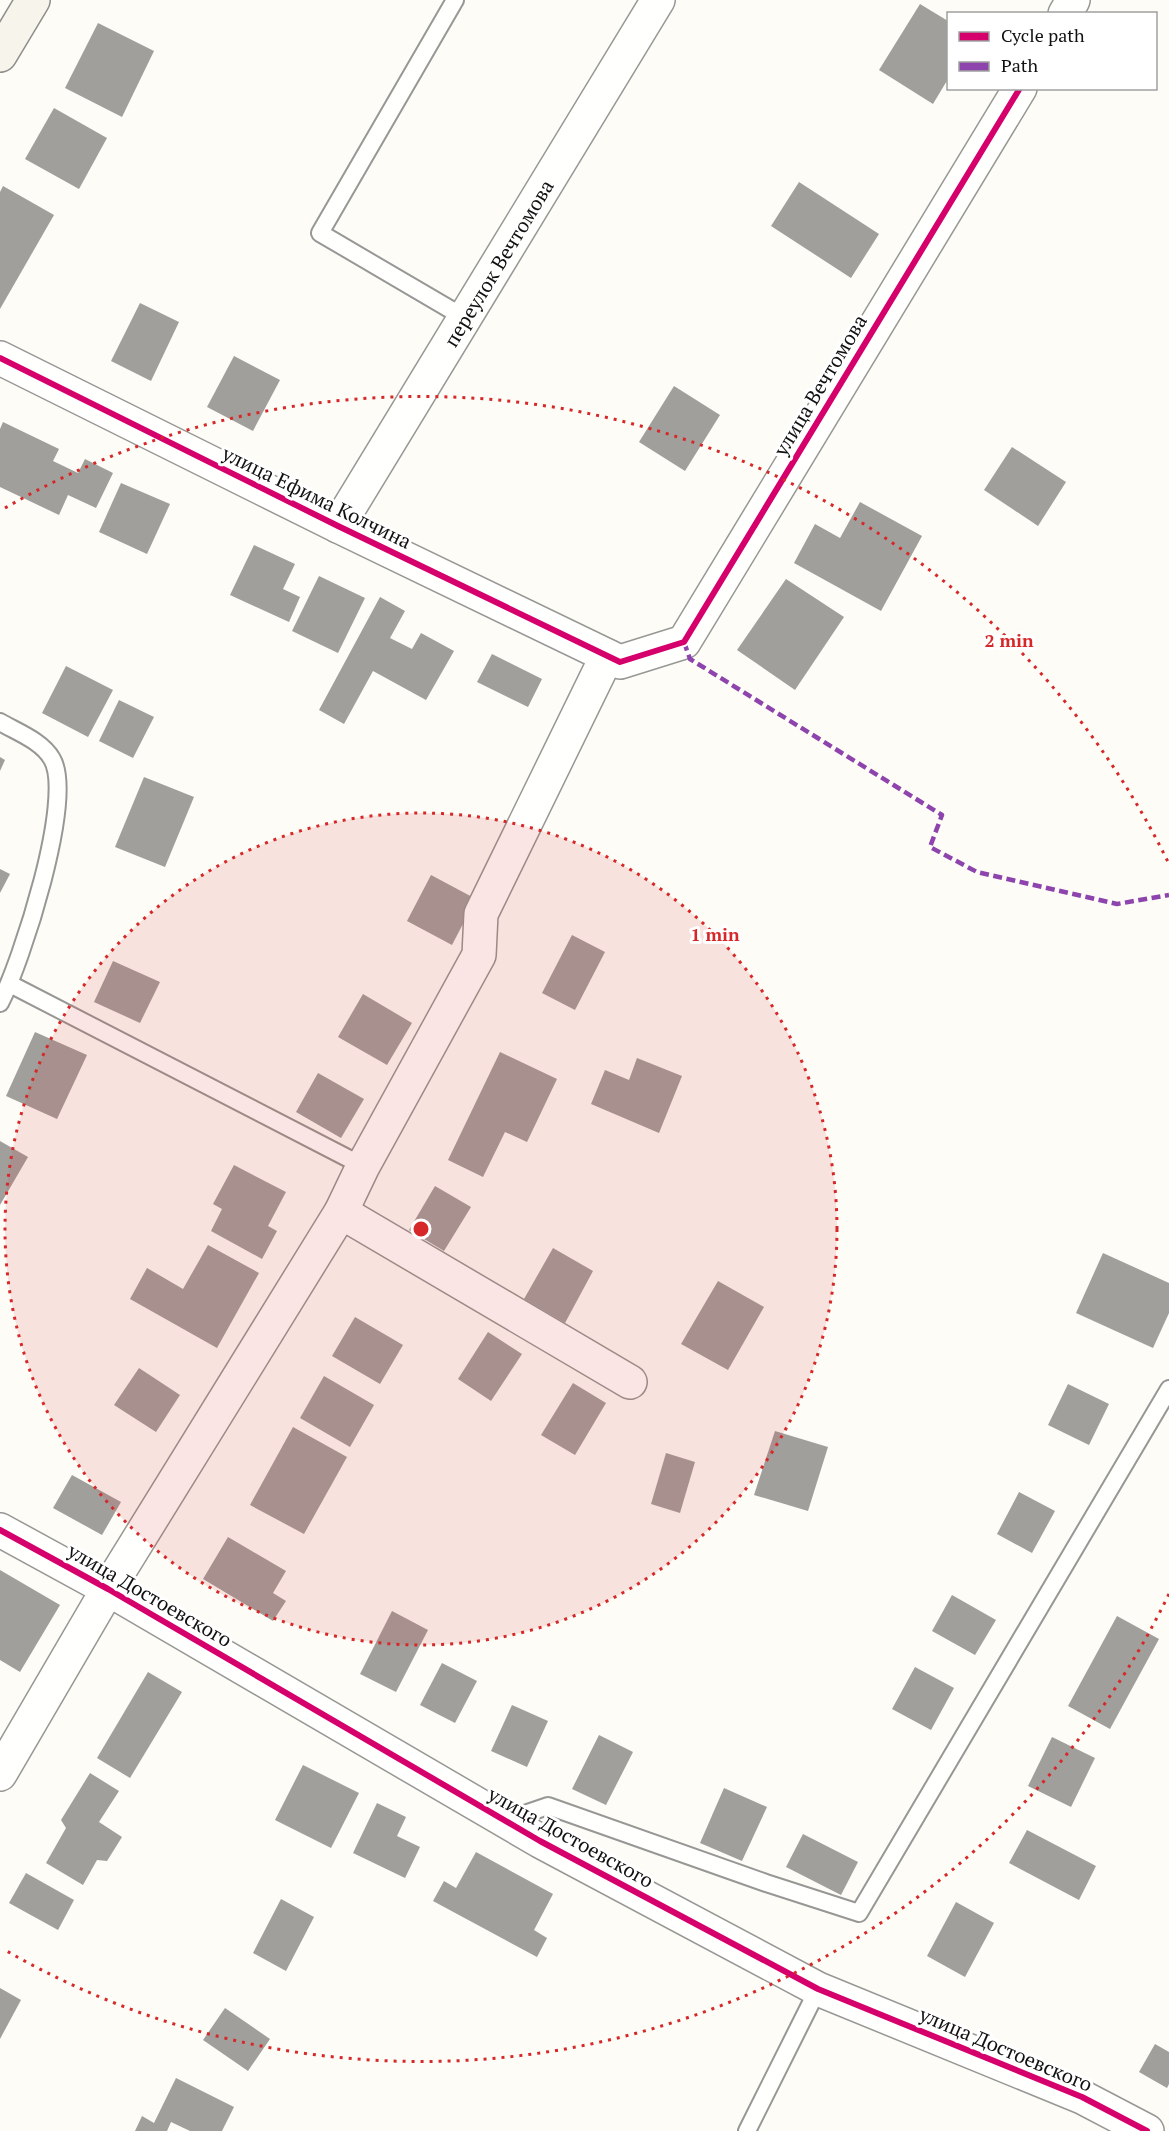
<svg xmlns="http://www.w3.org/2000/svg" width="1169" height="2131" font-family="'PT Serif',serif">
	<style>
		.building { fill: #a19f9c }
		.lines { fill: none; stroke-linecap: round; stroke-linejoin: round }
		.lane-casing { stroke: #979795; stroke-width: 20 }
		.street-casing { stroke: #979795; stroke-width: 36 }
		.secondary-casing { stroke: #8e8d8b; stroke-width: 36 }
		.lane { stroke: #fffffe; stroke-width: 16 }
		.street { stroke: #fffffe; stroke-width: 33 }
		.secondary { stroke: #f6f4eb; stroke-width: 33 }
		.quiet { stroke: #8e44ad; stroke-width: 4.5; stroke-dasharray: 9 4.5; stroke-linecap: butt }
		.cycleway-casing { stroke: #fff; stroke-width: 10 }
		.cycleway { stroke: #d6006c; stroke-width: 6 }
		.ring { fill: none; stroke: #d62828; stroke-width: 3; stroke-dasharray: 3 6 }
		.labels { text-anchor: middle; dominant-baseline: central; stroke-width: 6; stroke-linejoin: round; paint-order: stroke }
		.street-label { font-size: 20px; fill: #111; stroke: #fff }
		.centre { fill: #d62828; stroke: #fff; stroke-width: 3 }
		.ring-label { font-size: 18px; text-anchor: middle; font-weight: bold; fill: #d62828; stroke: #fff; stroke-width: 6; stroke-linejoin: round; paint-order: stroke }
	</style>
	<rect width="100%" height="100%" fill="#fdfcf7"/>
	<!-- building -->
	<g class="building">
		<path d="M920,4l28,17v58l-15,25 -54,-34z"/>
		<path d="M98,23l56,28 -32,66 -57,-29z"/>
		<path d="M54,108l53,30 -28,51 -54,-30z"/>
		<path d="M799,182l80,52 -28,44 -80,-52z"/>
		<path d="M3,186l51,29 -54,94v-117z"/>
		<path d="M140,303l39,19 -28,59 -40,-20z"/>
		<path d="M234,356l46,24 -27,51 -46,-24z"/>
		<path d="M674,386l46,29 -35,56 -46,-29z"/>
		<path d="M3,422l56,27 -6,12 25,12 7,-14 28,14 -17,35 -28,-13 -9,20 -59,-28v-58z"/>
		<path d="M1012,447l54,35 -28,44 -54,-36z"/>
		<path d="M121,483l49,21 -23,50 -48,-22z"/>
		<path d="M860,502l62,34 -41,75 -87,-48 21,-39 25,14z"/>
		<path d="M254,545l41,19 -12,25 17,8 -11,25 -59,-27z"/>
		<path d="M319,576l46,22 -27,55 -46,-22z"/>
		<path d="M786,579l58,38 -49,73 -58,-40z"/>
		<path d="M380,597l25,14 -15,27 22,11 9,-16 33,18 -28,49 -53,-29 -29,53 -25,-14z"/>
		<path d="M492,654l50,25 -14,28 -51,-25z"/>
		<path d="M66,666l47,24 -25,47 -46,-24z"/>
		<path d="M119,700l35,17 -21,41 -34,-17z"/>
		<path d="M0,757l5,3 -5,11z"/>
		<path d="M144,777l50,20 -29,70 -50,-20z"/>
		<path d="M0,869l10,5 -10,19z"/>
		<path d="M431,875l45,24 -24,46 -45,-24z"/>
		<path d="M572,935l33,17 -30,58 -33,-17z"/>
		<path d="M113,961l47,21 -20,41 -46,-21z"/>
		<path d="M363,994l49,29 -25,42 -49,-28z"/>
		<path d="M35,1032l52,23 -30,64 -51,-23z"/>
		<path d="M500,1052l57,27 -30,63 -22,-10 -22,45 -35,-17z"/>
		<path d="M637,1058l45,18 -23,57 -68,-29 14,-34 24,10z"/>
		<path d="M318,1073l46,26 -23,39 -45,-26z"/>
		<path d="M0,1141l28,16 -28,48z"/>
		<path d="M234,1165l52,27 -18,34 9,5 -15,28 -51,-28 11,-22 -9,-5z"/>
		<path d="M435,1186l36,21 -27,44 -35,-21z"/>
		<path d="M208,1245l51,28 -42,75 -87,-49 17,-31 36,21z"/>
		<path d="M553,1248l40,23 -28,52 -41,-24z"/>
		<path d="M1103,1253l66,30v30l-16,35 -77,-35z"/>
		<path d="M718,1281l46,26 -36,63 -47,-26z"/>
		<path d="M355,1317l48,28 -23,39 -48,-28z"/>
		<path d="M488,1332l34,22 -31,47 -33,-22z"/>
		<path d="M139,1368l41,27 -24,37 -42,-27z"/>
		<path d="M324,1376l50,29 -24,42 -50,-29z"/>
		<path d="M573,1383l33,20 -31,52 -34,-20z"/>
		<path d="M1068,1384l41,20 -20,41 -41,-20z"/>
		<path d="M293,1427l54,30 -43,77 -54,-29z"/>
		<path d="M775,1431l53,16 -20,64 -54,-16z"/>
		<path d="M666,1453l29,9 -15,51 -29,-9z"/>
		<path d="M72,1475l49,27 -19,33 -49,-27z"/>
		<path d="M1019,1492l36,19 -23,42 -35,-19z"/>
		<path d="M228,1537l58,34 -13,22 13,8 -13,20 -70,-42z"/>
		<path d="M0,1570l60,35 -40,67 -20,-12z"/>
		<path d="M952,1595l44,25 -21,35 -43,-24z"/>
		<path d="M392,1611l36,19 -32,62 -36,-18z"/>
		<path d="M1117,1616l42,23 -49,90 -42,-23z"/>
		<path d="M442,1663l35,18 -22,42 -35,-18z"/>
		<path d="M915,1667l39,21 -23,42 -39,-21z"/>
		<path d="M148,1672l34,20 -52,86 -33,-20z"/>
		<path d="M512,1705l36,16 -21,46 -36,-16z"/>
		<path d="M599,1735l34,17 -27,53 -34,-16z"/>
		<path d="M1052,1737l43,21 -24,49 -43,-21z"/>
		<path d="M303,1765l56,28 -28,55 -56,-28z"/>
		<path d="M90,1773l29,18 -20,31 23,15 -15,24 -10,-1 -14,25 -37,-22 20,-35 -5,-8z"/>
		<path d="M724,1788l43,19 -25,54 -42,-18z"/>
		<path d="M377,1803l29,14 -9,19 23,11 -15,31 -52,-25z"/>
		<path d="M1027,1830l69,36 -17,34 -70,-37z"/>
		<path d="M803,1834l55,28 -17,33 -55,-28z"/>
		<path d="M476,1852l77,42 -19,36 13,8 -10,19 -104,-56 11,-20 12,7z"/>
		<path d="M26,1873l48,27 -16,30 -49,-27z"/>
		<path d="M281,1899l33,18 -28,54 -33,-18z"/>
		<path d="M956,1902l38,21 -29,54 -38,-21z"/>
		<path d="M0,1988l21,12 -21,39z"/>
		<path d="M225,2008l45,31 -22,32 -45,-31z"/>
		<path d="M1155,2044l14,8v32l-2,4 -28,-16z"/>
		<path d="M176,2078l58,29 -12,24h-32l-19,-9 -4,9h-32l7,-15 12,7z"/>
	</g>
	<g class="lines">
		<defs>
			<g id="lane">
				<path d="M455,0l-135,233 145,85"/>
				<path d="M0,722c17,10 42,19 52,37 23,39 -31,204 -52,244"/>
				<path d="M10,984l353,182"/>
				<path d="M507,1820l41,-14 218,77 93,30 310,-524"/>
				<path d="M747,2131l71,-142"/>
			</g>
			<g id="street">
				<path d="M1065,14l8,-14"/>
				<path d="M0,358l338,168 282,136 64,-20 336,-554"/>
				<path id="s1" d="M338,526l320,-526"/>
				<path d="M341,1212l289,170"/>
				<path d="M0,1530l108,59 432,252 278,148 264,108 65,34"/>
				<path d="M0,1774l108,-185 233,-377 22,-46 116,-211 2,-41 126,-258"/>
			</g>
			<path id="secondary" d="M0,55l33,-55"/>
		</defs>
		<!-- lane casing -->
		<use href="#lane" class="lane-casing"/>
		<!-- street casing -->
		<use href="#street" class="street-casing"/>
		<!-- secondary casing -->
		<use href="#secondary" class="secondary-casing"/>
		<!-- lane -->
		<use href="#lane" class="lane"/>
		<!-- street -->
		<use href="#street" class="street"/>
		<!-- secondary -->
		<use href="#secondary" class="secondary"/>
		<!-- quiet -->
		<path class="quiet" d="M684,642l6,17 252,156 -12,32 47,25 140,32 52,-9"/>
		<defs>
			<g id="cycleway">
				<path d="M0,358l338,168 282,136 64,-20 336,-554"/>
				<path d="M0,1530l108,59 432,252 278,148 264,108 65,34"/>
			</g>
		</defs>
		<!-- cycleway casing -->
		<use href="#cycleway" class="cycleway-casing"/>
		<!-- cycleway -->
		<use href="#cycleway" class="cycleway"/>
	</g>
	<!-- distance rings -->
	<circle cx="421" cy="1229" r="416" fill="#d62828" fill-opacity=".12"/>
	<g class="ring">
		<circle cx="421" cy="1229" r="416"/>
		<path d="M1169 1594A832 832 0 0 1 5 1950M5 508A832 832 0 0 1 1169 864"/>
	</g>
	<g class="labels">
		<!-- street labels -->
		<g class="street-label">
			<text stroke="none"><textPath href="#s1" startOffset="308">переулок Вечтомова</textPath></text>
			<text transform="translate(820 385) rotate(-59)">улица Вечтомова</text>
			<text transform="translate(317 497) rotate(26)">улица Ефима Колчина</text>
			<text transform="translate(150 1595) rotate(30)">улица Достоевского</text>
			<text transform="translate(571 1837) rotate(29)">улица Достоевского</text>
			<text transform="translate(1006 2049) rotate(23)">улица Достоевского</text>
		</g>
	</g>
	<circle cx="421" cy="1229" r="9" class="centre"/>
	<g class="ring-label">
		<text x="1009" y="647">2 min</text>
		<text x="715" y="941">1 min</text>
	</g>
	<!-- legend -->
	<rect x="947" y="12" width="210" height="78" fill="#ffffff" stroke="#a0a0a0" stroke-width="1.5"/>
	<rect x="959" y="32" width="30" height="9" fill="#d6006c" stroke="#a0a0a0" stroke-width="1.5"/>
	<text x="1001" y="42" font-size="18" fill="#111111">Cycle path</text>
	<rect x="959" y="62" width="30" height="9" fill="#8e44ad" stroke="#a0a0a0" stroke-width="1.5"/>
	<text x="1001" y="72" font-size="18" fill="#111111">Path</text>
</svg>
